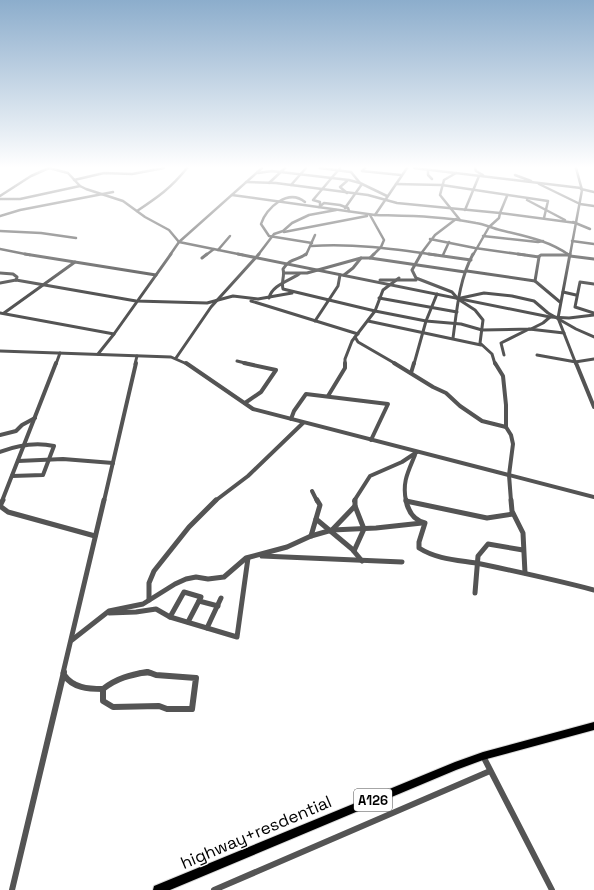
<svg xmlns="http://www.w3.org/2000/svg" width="594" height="890" font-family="'Space Grotesk',sans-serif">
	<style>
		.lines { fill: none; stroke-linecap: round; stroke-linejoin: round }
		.highway-casing { stroke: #dbdbdb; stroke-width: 2 }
		.minor-far4 { stroke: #545454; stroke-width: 2.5 }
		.minor-far3 { stroke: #545454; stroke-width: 3 }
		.minor-far2 { stroke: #545454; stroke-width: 4 }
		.minor-far1 { stroke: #545454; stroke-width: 5 }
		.minor { stroke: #545454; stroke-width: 6 }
		.highway { fill: #000; fill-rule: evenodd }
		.labels { text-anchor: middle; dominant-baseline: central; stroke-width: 3; stroke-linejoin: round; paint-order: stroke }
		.shield { fill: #fff; stroke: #4c4c4c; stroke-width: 1 }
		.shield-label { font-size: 13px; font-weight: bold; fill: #000 }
		.near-street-label { font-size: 17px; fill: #000; stroke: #fff }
	</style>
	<rect width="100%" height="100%" fill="#fff"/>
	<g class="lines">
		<defs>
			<path id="highway" d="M594,722v8l-111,30 -27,10 -286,120h-17l1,-4 301,-124 28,-10z"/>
		</defs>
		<!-- highway casing -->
		<use href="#highway" class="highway-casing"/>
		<!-- minor-far4 -->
		<g class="minor-far4">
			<path d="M49,168l19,5 12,13 6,3 37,12 22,16 24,13 10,12 64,13"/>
			<path d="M320,168l31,4"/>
			<path d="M365,168l-3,3 39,4"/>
			<path d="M414,168l167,20"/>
			<path d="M475,168l1,3 7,4"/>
			<path d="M428,170v5l4,4"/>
			<path d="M351,172l9,11"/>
			<path d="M258,173l14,-2 77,9 11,3 27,13"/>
			<path d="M456,173l-12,7 -4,15 20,25"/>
			<path d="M515,175l16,6"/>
			<path d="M74,180l30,-7 28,1 32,-6"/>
			<path d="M347,181l-7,6 7,6"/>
			<path d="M246,182l30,1 92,12 29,8 103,10 -1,5 -10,9 -16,28"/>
			<path d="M269,183l16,-15"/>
			<path d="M396,184l46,1 106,16 -4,17"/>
			<path d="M539,184l41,20 14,2"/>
			<path d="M291,185l15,-17"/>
			<path d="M581,189l13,3"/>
			<path d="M232,195l143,20 32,-47"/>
			<path d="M0,196l31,-20 18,-8"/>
			<path d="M507,196l-7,17 76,10"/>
			<path d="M0,199h20l60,-13"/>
			<path d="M527,200l38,20"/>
			<path d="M305,202c-17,-14 -39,6 -44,22l8,12 43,7"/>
			<path d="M320,205v-3l-7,-2 27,-32"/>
			<path d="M319,207l5,-4 16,2 8,3 1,3"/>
			<path d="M345,208l17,-24"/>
			<path d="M465,210l14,-34"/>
			<path d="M137,211c21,-14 34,-23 50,-43"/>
			<path d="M370,215l14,25 -3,7 -8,8"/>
			<path d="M375,215c34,1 68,1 101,8 8,1 16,5 24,7 24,6 48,10 69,25"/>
			<path d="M0,216l20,-6 93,-18"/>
			<path d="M573,222l17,7"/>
			<path d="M0,231l41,2 35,5"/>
			<path d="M284,232l83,-16"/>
			<path d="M483,236l55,6 5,-1"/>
			<path d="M430,239l45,9 50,7"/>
			<path d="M572,241l22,3"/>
			<path d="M311,246c42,-3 83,3 125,9"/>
			<path d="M0,249l30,6"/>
			<path d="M218,250l12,-14"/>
			<path d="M170,255l9,-13 83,-74"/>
			<path d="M206,255l8,-6"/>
			<path d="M258,255l16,-21 9,-3 9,-8 17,-8 27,-5"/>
			<path d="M306,255l9,-20"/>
			<path d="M420,255l15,-20 21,-16"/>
			<path d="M443,255l6,-13"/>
			<path d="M570,255l12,-65 -6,-22"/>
		</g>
		<!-- minor-far3 -->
		<g class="minor-far3">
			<path d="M25,254l131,21"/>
			<path d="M238,254l312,63 19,1 25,-3"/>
			<path d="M306,254c-9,7 -15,3 -23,15 2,7 -2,12 0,20l92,22 51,10 35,3 21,6 49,-1 12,-6 7,-6"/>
			<path d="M421,254l-9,16 4,8 36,14 6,7 17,11 8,10 -3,23 12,11 3,10"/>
			<path d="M429,254l42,6"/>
			<path d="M518,254l21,3 -4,24 25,21"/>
			<path d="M567,254l3,2 24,3"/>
			<path d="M570,254l-12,64 18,46"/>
			<path d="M538,257l3,-2h28"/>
			<path d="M202,258l5,-4"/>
			<path d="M370,258l95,14"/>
			<path d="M467,271l68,10"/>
			<path d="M0,273l13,1 4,3 -1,3"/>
			<path d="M284,273h23l54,-15"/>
			<path d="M344,275l9,-7 8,-10h9l4,-4"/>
			<path d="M380,280h36"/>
			<path d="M0,283l16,-3 120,21 71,2 26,-7 25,3 34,-6"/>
			<path d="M594,284l-14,-2 -5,25 19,6"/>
			<path d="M563,292l13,3"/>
			<path d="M269,298c3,-13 20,-17 30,-24"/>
			<path d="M379,298l78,14"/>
			<path d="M461,298l23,-5 28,3 22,5 14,12 28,16 18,8"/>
			<path d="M251,301l107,33"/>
			<path d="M0,313l114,21"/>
			<path d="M4,313l71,-51"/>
			<path d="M315,321l23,-35 2,-11"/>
			<path d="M368,321l113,24"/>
			<path d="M355,337l3,5 38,22"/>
			<path d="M453,338c4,-29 6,-58 20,-84"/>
			<path d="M0,351l171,6 16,7"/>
			<path d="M98,354l16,-20 57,-80"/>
			<path d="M504,355l-3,-12 28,-14 35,4"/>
			<path d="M537,355l39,7"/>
			<path d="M176,358l35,-51 48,-53"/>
			<path d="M237,361l12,3"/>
			<path d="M575,362l19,-3"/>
			<path d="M56,364l4,-11"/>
			<path d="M135,364l2,-8"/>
			<path d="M345,364v-5l7,-18 23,-30 8,-21 16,-12"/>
			<path d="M414,364l12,-43 11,-27"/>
		</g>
		<!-- minor-far2 -->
		<g class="minor-far2">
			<path d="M186,363l67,46 341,88"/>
			<path d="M244,363l32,7 -15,22 -16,11"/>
			<path d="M394,363l39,24 13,6 14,13 22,15 24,6"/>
			<path d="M495,363l8,13 3,29v22l5,8 2,9 -4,31 2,26"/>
			<path d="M576,363l18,44"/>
			<path d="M411,373l3,-10"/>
			<path d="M328,396l17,-28v-5"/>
			<path d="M291,419l3,-8 12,-17 82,10 -17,36"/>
			<path d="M0,435l16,-4 6,-6 13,-7"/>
			<path d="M0,452c18,-7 35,-10 54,-6l-11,29 -31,1"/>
			<path d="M18,461l45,-2 50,4"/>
			<path d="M312,491l5,10"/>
			<path d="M2,501l54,-138"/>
			<path d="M104,501l32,-138"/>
			<path d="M215,501l33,-25 55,-53"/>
			<path d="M354,501l16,-25 32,-14 15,-10"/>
			<path d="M406,501c-4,-19 2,-29 9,-46"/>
		</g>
		<!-- minor-far1 -->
		<g class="minor-far1">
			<path d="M3,500l-3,6 8,6 87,24"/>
			<path d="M406,500c2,11 7,20 19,23l-6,19v6c19,12 40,12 62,16 38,8 75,16 113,26"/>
			<path d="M511,500l1,11 11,22 2,40"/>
			<path d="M406,501l81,17 26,-4"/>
			<path d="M316,519l36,30 10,12"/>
			<path d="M332,530l44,-2 46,-5"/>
			<path d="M311,536l9,-31 -3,-5"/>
			<path d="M354,551l10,-22 -9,-23"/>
			<path d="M262,556l140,6"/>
			<path d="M475,593l3,-37 10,-12 35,6"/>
			<path d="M149,600v-17l5,-12 35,-44 27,-27"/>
			<path d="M199,601l19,5"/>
			<path d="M109,613l27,-1 20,-3 14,8 67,20 11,-79"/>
			<path d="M170,617l14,-25 17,5 -13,25"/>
			<path d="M207,628l14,-30"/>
			<path d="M72,640l37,-29 34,-7 32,-20 11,-5 10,-2 12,2 16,-2 22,-19 41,-11 24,-11 21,-6 23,-24v-6"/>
			<path d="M63,673l41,-173"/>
			<path d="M140,673h11"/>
		</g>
		<!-- minor -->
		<g class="minor">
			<path d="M64,675c9,13 24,14 39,14"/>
			<path d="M103,689v12l10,6 46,-1 8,3h25l4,-31 -40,-3 -8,-3"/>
			<path d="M103,689c14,-11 27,-14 44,-17"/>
			<path d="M483,756l69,134"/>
			<path d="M12,890l52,-218"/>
			<path d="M214,890l276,-119"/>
		</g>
		<!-- highway -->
		<use href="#highway" class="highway"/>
	</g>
	<!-- sky -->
	<linearGradient id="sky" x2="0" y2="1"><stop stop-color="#8cadcc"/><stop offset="0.57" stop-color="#fff"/><stop offset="1" stop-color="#fff" stop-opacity="0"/></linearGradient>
	<rect width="594" height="293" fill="url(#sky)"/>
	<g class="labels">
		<!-- shield labels -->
		<rect class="shield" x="354" y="789" width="38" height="22" rx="3"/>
		<g class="shield-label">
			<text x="373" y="800">A126</text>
		</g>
		<!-- near-street labels -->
		<g class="near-street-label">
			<text transform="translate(256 832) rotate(-23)">highway+resdential</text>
		</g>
	</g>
</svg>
